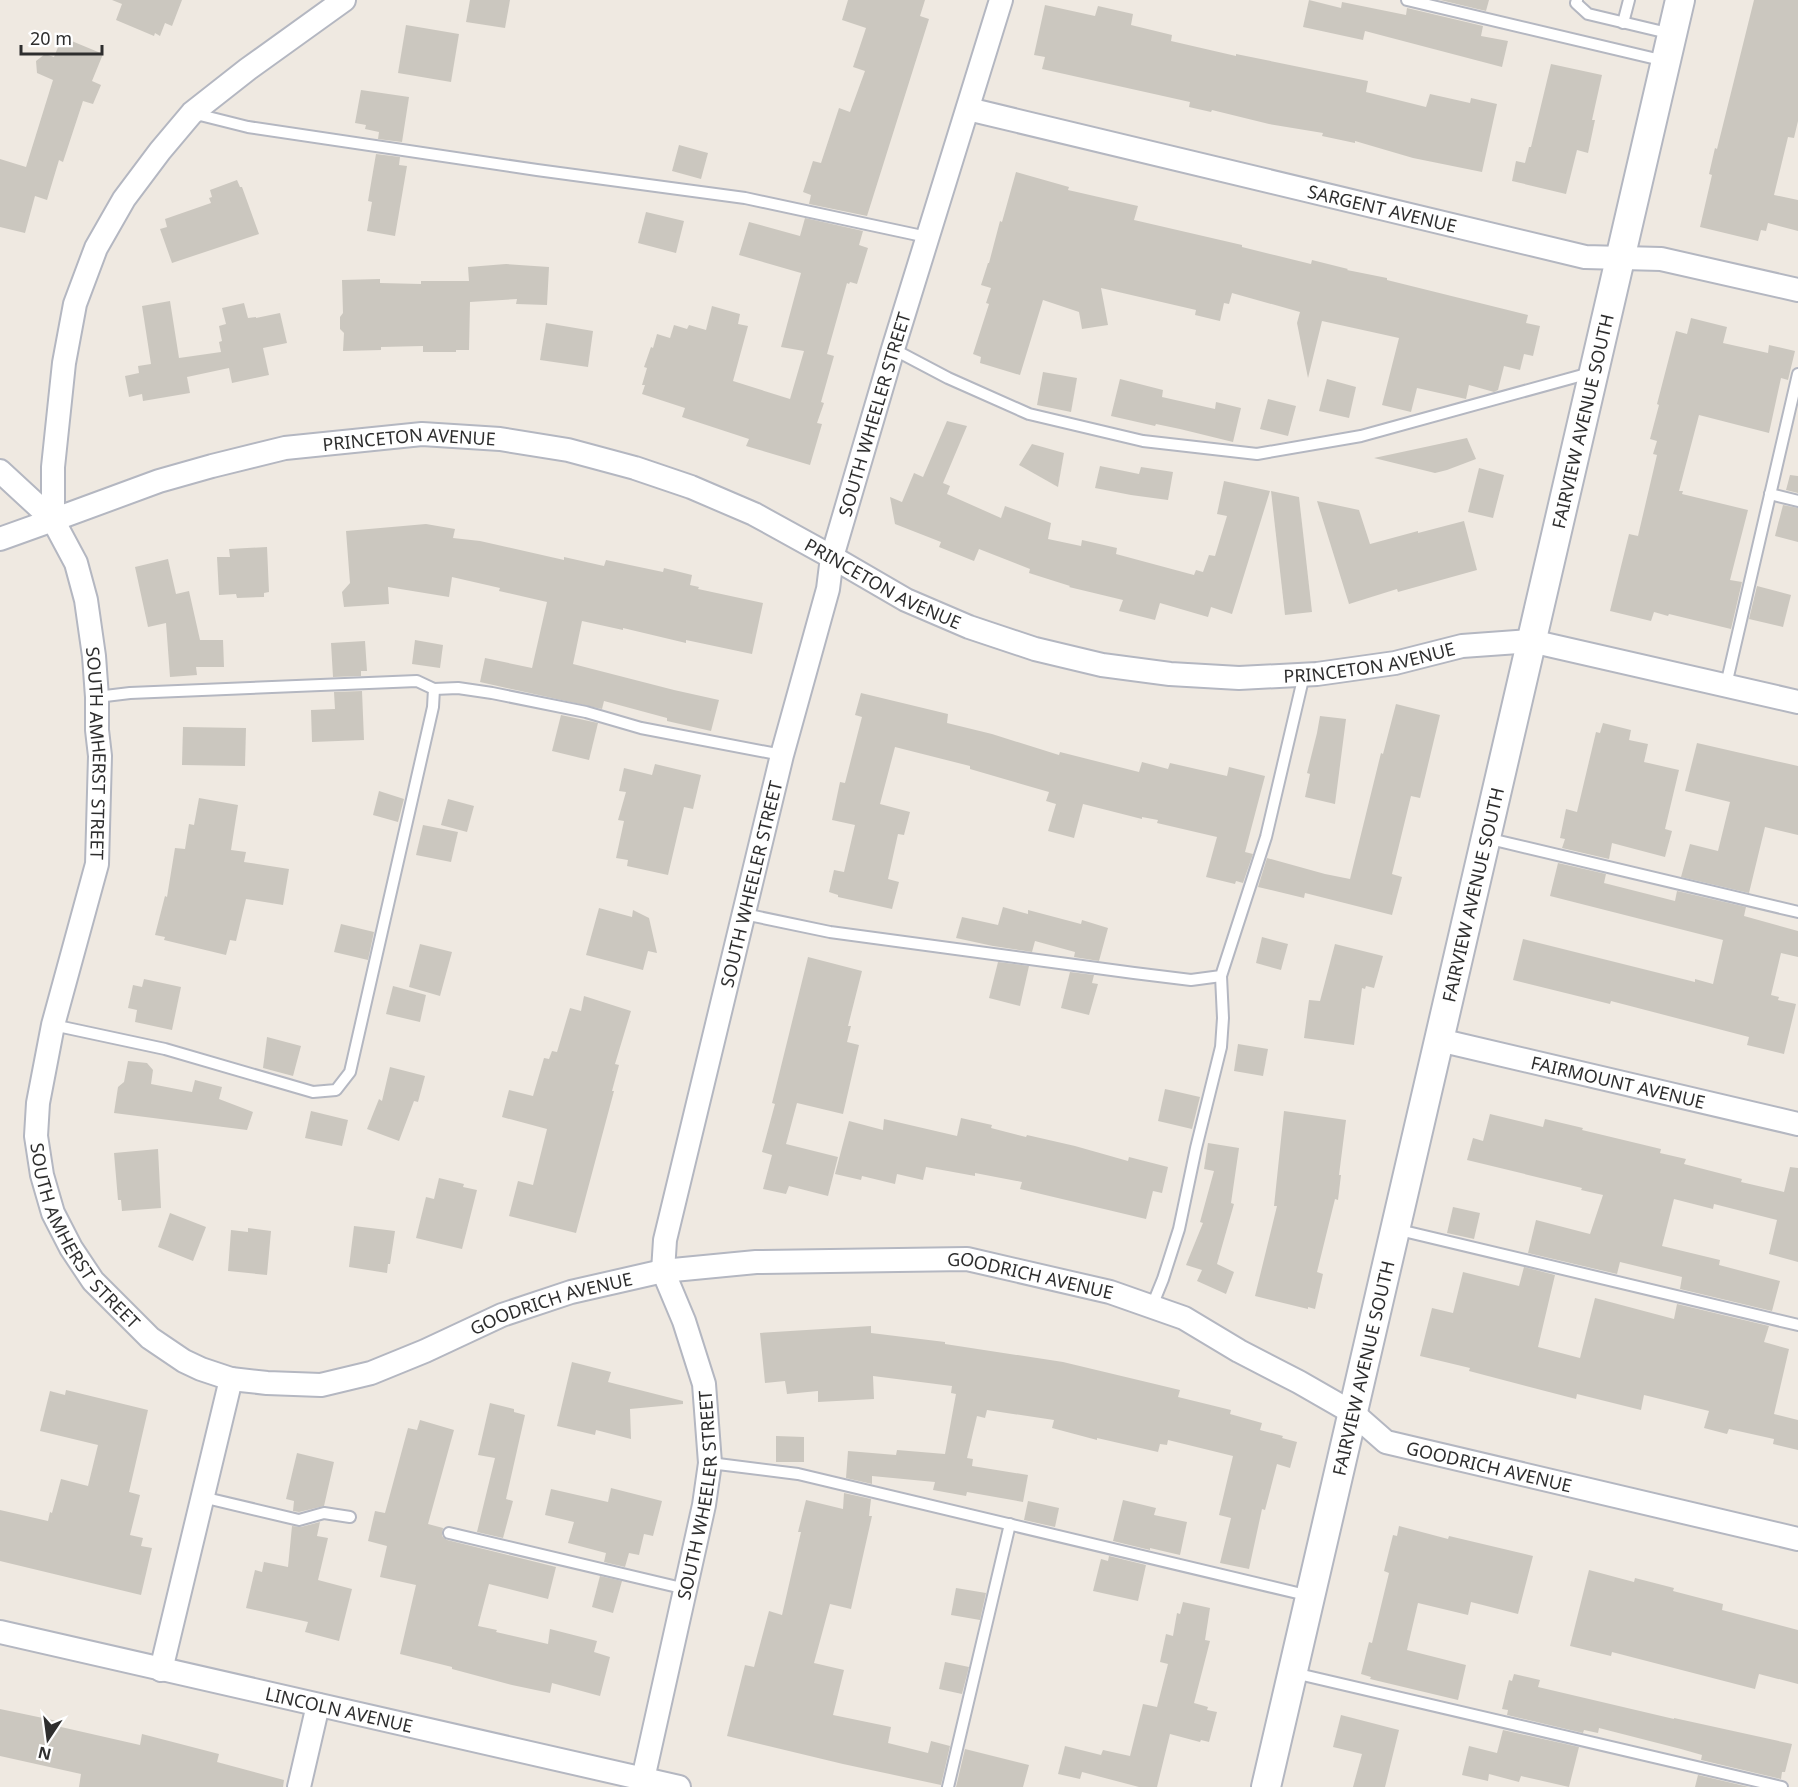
<svg xmlns="http://www.w3.org/2000/svg" width="1798" height="1787" font-family="'Noto Sans',sans-serif">
	<style>
		.building { fill: #cbc7bf }
		.lines { fill: none; stroke-linecap: round; stroke-linejoin: round }
		.service-casing { stroke: #b4b7c1; stroke-width: 14 }
		.minor-casing { stroke: #b4b7c1; stroke-width: 26 }
		.tertiary-casing { stroke: #b4b7c1; stroke-width: 32 }
		.service { stroke: #fff; stroke-width: 10 }
		.minor { stroke: #fff; stroke-width: 22 }
		.tertiary { stroke: #fff; stroke-width: 28 }
		.labels { text-anchor: middle; dominant-baseline: central; stroke-width: 6; stroke-linejoin: round; paint-order: stroke }
		.street-label { font-size: 18px; fill: #2e2e2e; stroke: #fff }
	</style>
	<rect width="100%" height="100%" fill="#efe9e1"/>
	<!-- building -->
	<g class="building">
		<path d="M112,0h70l-10,26 -7,-3 -5,13 -5,-3 -1,3 -38,-16 6,-16z"/>
		<path d="M470,0h40l-5,28 -39,-6z"/>
		<path d="M848,0h77l-5,16 9,3 -62,197 -58,-12 2,-9 -8,-3 10,-31 8,2 18,-55 11,4 15,-41 -12,-4 13,-39 -24,-8z"/>
		<path d="M1309,0l32,8 1,-6 64,13 1,-7 76,18 -2,10 27,5 -6,26 -137,-36 -2,9 -60,-13z"/>
		<path d="M1440,0h49l-3,11z"/>
		<path d="M1754,0h44v121l-4,17 -6,-1 -14,58 24,5v31l-30,-8 -2,8 -5,-1 -3,11 -58,-14 12,-52 -3,-1 6,-26 2,1z"/>
		<path d="M1045,5l50,11 3,-10 35,8 -2,11 41,10 -1,6 65,15v-2l132,27 -2,11 60,15 4,-13 40,9 1,-5 26,6 -15,68 -69,-14 -58,-17v2l-33,-7 1,-3 -54,-9 -57,-14 -1,2 -22,-5 1,-5 -148,-33 3,-12 -11,-2z"/>
		<path d="M406,25l53,9 -8,48 -53,-9z"/>
		<path d="M62,37l41,17 -11,27 9,4 -8,19 -10,-3 -20,61 -4,-2 -12,40 -12,-4 -10,37 -25,-6v-68l26,8 27,-87 -16,-7 -1,-12 9,-7 9,3z"/>
		<path d="M1551,64l51,11 -10,45h3l-7,33 -11,-3 -11,44 -54,-13 4,-20 9,2 4,-16h2z"/>
		<path d="M361,90l48,7 -7,45 -24,-3 1,-7 -14,-3 1,-4 -11,-2z"/>
		<path d="M679,145l29,8 -7,26 -29,-8z"/>
		<path d="M376,154l24,3 -1,8 8,1 -12,70 -28,-5 5,-29 -4,-1z"/>
		<path d="M1016,172l53,15 -1,3 70,16 -4,14 108,25v2l69,17 1,-4 36,9 -1,1 40,8v2l141,35 -2,8 14,3 -7,30 -9,-2 -4,16 -16,-4 -6,24 -4,2 -25,-7 -3,14 -49,-11 -6,24 -29,-7 17,-67 -77,-17 -14,57 -11,-55 3,-11 -68,-19 -3,11 -5,-1 -4,18 -25,-6 1,-5 -95,-22 7,37 -26,4 -3,-17 -36,-12 -23,75 -40,-12 1,-6 -8,-3 16,-50 -3,-1 5,-15 -10,-3 7,-22h1l11,-42 2,1z"/>
		<path d="M237,180l3,7h2l17,47 -87,29 -12,-34 7,-2 -2,-8 46,-16 -2,-5 3,-1 -2,-7z"/>
		<path d="M646,212l38,9 -8,32 -38,-10z"/>
		<path d="M805,218l58,13 -4,14 9,3 -11,36 -7,-2 -1,2 -2,-1 -20,71 7,2 -13,46 3,1 -7,20 5,1 -12,41 -64,-19 3,-7 -67,-22 3,-9 -43,-14 3,-9h-3l5,-17 -3,-1 7,-20 2,1 4,-14 13,4 4,-13 13,4 2,-4 17,5 6,-24 28,8 -2,10 10,2 -15,55 57,18 14,-48 -23,-4 20,-74 -62,-18 10,-33 51,14z"/>
		<path d="M506,264l43,3 -2,38 -31,-1 1,-5 -47,3 -1,48h-13v2h-33v-6l-42,1v3l-38,1 1,-18 -4,-4v-12l3,-4 -1,-33 38,-1v4l41,1v-3h48l-1,-14z"/>
		<path d="M170,301l9,57 42,-6 -2,-10 3,-1 -3,-15 7,-2 -4,-16 22,-5 4,15 8,-1v1l24,-5 7,30 -24,5 6,27 -37,8 -3,-15 -42,9 3,16 -47,8 -1,-7 -13,3 -4,-21 14,-3 -1,-7 13,-2 -9,-58z"/>
		<path d="M1691,318l36,9 -4,16 45,10 1,-8 26,6 -7,29 -7,-2 -12,55 -70,-18 -20,76h4l-1,3 66,16 -18,70 12,2 -11,47 -62,-15 -1,2 -14,-4 -3,9 -41,-10 19,-77 9,2 19,-81 -4,-1 4,-13 -7,-2 9,-34 -2,-1 19,-73 11,3z"/>
		<path d="M546,323l47,8 -5,36 -48,-7z"/>
		<path d="M1043,372l34,6 -6,34 -34,-7z"/>
		<path d="M1120,379l43,11 -1,7 53,12 1,-7 25,6 -8,34 -53,-13 -24,-5 -1,2 -44,-10z"/>
		<path d="M1327,379l29,8 -7,31 -30,-7z"/>
		<path d="M1268,399l28,7 -8,30 -28,-7z"/>
		<path d="M947,421l20,5 -24,57 7,3 -3,8 54,24 4,-12 46,17 -3,16 33,7 1,-6 35,8 -1,6 78,21 2,-5 7,2 6,-17 6,1 12,-40 -10,-2 7,-33 46,10 -38,123 -21,-7 -3,10 -48,-14 -5,17 -36,-9 4,-11 -54,-13 1,-1 -41,-13 1,-4 -51,-20 -5,12 -35,-14 2,-5 -46,-18 -5,-27 12,5 12,-29 9,4z"/>
		<path d="M1467,438l9,21 -29,11 -12,3 -61,-15z"/>
		<path d="M1032,444l32,9 -6,34 -39,-22z"/>
		<path d="M1100,466l39,8 2,-7 32,5 -5,28 -37,-5 -36,-7z"/>
		<path d="M1479,468l25,7 -11,43 -25,-6z"/>
		<path d="M1790,475l8,1v17l-12,-3z"/>
		<path d="M1271,491l28,6 13,115 -27,3z"/>
		<path d="M1317,501l42,9 11,34 48,-13v2l46,-12 13,49 -79,22 -1,-3 -48,15z"/>
		<path d="M1783,505l15,3v34l-23,-6z"/>
		<path d="M426,524l29,5 -2,9 27,3 84,19v-3l40,9 2,-6 57,12 1,-4 28,7 -2,10 9,2 -1,2 65,14 -11,51 -66,-14v3l-63,-15v2l-41,-9 -9,43 101,26 45,10 -8,31 -44,-10v-3l-63,-17 -2,8 -122,-27 5,-24 47,10 15,-66 -48,-11 1,-3 -48,-11 -3,20 -61,-10 1,17 -45,3 -2,-15 8,-9 -4,-52z"/>
		<path d="M267,547l2,45 -5,1v4l-27,1 -1,-4 -17,1 -2,-38h13l-1,-8z"/>
		<path d="M168,559l8,35 13,-3 11,49h23l1,27h-28l1,8 -27,2 -4,-54 -18,4 -13,-60z"/>
		<path d="M1757,586l34,9 -8,32 -34,-8z"/>
		<path d="M415,640l28,5 -3,23 -28,-4z"/>
		<path d="M365,641l2,30h-6v5l-28,1 -2,-34z"/>
		<path d="M362,691l2,49 -52,2 -1,-32 24,-1 -1,-17z"/>
		<path d="M861,693l87,21 -1,9 45,11 67,21 1,-3 79,20 3,-10 26,7 2,-6 57,13 2,-9 36,9 -20,76 8,2 -10,29 -7,-2 -1,3 -29,-7 11,-40 -60,-14 1,-3 -16,-3v2l-59,-15 -9,34 -26,-7 8,-27 -10,-3 3,-9 -79,-23v-3l-75,-19 -15,57 30,8 -6,23 -6,-1 -10,45 11,3 -7,27 -54,-12v-2l-9,-3 5,-22 10,2 11,-47 -23,-5 8,-38 5,1 17,-66 -7,-2z"/>
		<path d="M1396,704l44,11 -20,83 -9,-2 -19,78 10,3 -10,38 -87,-22 -1,5 -46,-11 9,-29 58,16 25,5 31,-126 2,1z"/>
		<path d="M561,715l37,8 -9,37 -37,-9z"/>
		<path d="M1320,716l26,3 -11,85 -30,-7 5,-23 -3,-1 10,-40z"/>
		<path d="M1603,723l28,7 -2,10 19,4 -4,18 35,8 -14,59 7,2 -7,26 -53,-14 -3,16 -47,-11 3,-9 -5,-1 6,-29 11,3 19,-80 4,1z"/>
		<path d="M183,727l63,1 -1,38 -63,-1z"/>
		<path d="M1697,743l101,23v69l-33,-8 -16,66 -68,-16 9,-33 28,7 12,-49 -45,-11z"/>
		<path d="M655,764l46,11 -8,34 -9,-2 -16,68 -41,-9 1,-6 -12,-2 8,-37 -6,-1 8,-28 -7,-1 5,-23 28,7z"/>
		<path d="M379,791l25,8 -6,23 -25,-7z"/>
		<path d="M199,798l39,7 -7,45 15,2 -2,10 45,7 -6,36 -37,-6 -10,42 -6,-1 -4,15 -62,-15 1,-3 -10,-2 10,-39 2,1 8,-49 10,1 4,-25 5,1z"/>
		<path d="M448,799l26,7 -7,26 -26,-7z"/>
		<path d="M423,825l35,7 -7,30 -35,-7z"/>
		<path d="M1558,863l48,11 -2,9 71,18 2,-10 69,16 -2,9 54,15v26l-17,-4 -10,42 8,2 -1,3 18,4 -12,50 -37,-9 2,-8 -138,-36 -1,3 -97,-24 10,-41 172,43v-3l18,5 10,-44 -173,-44z"/>
		<path d="M1003,907l25,7v-4l53,14 1,-4 26,8 -9,33 -25,-4 1,-5 -40,-11 -3,11 -39,-6 -37,-8 6,-21 36,8z"/>
		<path d="M599,908l33,9 1,-7 16,8 8,35 -9,-2 -5,19 -57,-15z"/>
		<path d="M341,924l33,8 -6,28 -34,-8z"/>
		<path d="M1262,937l26,7 -7,26 -25,-7z"/>
		<path d="M420,944l32,8 -12,44 -31,-9z"/>
		<path d="M1335,944l48,12 -9,32 -8,-2 -1,3 -3,-1 -8,57 -50,-7 5,-38 11,1z"/>
		<path d="M808,957l54,14 -14,55h3l-4,16 12,3 -16,69 -46,-11 -11,41 52,13 -10,39 -39,-10 -3,8 -23,-5 9,-34 -10,-3 13,-48 -3,-1z"/>
		<path d="M998,962l31,4 -9,40 -31,-8z"/>
		<path d="M1070,972l24,3 -2,8 6,1 -9,31 -28,-7z"/>
		<path d="M144,979l37,8 -9,43 -37,-8 2,-12 -9,-2 5,-23 9,2z"/>
		<path d="M393,986l33,9 -6,27 -34,-8z"/>
		<path d="M584,996l47,15 -16,53 4,1 -7,26h2l-38,142 -67,-17 9,-35 15,4 14,-56 -45,-12 7,-27 24,6 11,-38 5,1 3,-8 5,1 13,-44 11,3z"/>
		<path d="M267,1037l34,9 -8,30 -30,-8z"/>
		<path d="M1238,1044l30,5 -5,27 -29,-5z"/>
		<path d="M128,1061l19,2 6,7 -2,14 41,8 3,-12 27,7 -3,12 34,13 -6,18 -133,-17 4,-26 6,-5z"/>
		<path d="M390,1067l35,9 -7,26 -4,-1 -15,40 -32,-12 12,-30 3,2z"/>
		<path d="M1165,1089l35,8 -8,32 -34,-8z"/>
		<path d="M311,1111l37,9 -6,26 -37,-8z"/>
		<path d="M1284,1111l62,9 -7,55h2l-3,25 -3,-1 -18,73 6,2 -8,35 -7,-2v2l-53,-13 22,-90h-3z"/>
		<path d="M1490,1114l53,13 2,-8 38,9 -1,2 79,19 -1,4 26,6 -2,5 58,15 -1,3 43,10 6,-25 8,1v94l-29,-8 8,-34 -63,-16 -1,5 -39,-10 -12,47 58,14 -1,5 61,16 -8,30 -92,-22 2,-12 -62,-15 -3,12 -89,-21 8,-33 54,14 13,-39 -22,-5 1,-2 -115,-28 6,-22 10,3z"/>
		<path d="M961,1118l31,7 -1,3 35,9 1,-2 48,11 53,15 1,-4 39,10 -6,26 -9,-2 -7,28 -126,-30 2,-7 -47,-9v3l-49,-9 -3,13 -26,-6 -2,10 -33,-8 -1,4 -26,-6 14,-53 34,9 1,-11 73,17z"/>
		<path d="M1208,1143l31,5 -8,55 3,1 -17,60 17,8 -8,22 -29,-13 5,-11 -16,-5 17,-42 -3,-1 14,-51 -10,-2z"/>
		<path d="M158,1149l3,59 -39,3 -1,-11h-3l-4,-47z"/>
		<path d="M439,1178l25,6 -1,3 14,3 -15,59 -46,-11 10,-41 8,2z"/>
		<path d="M1453,1207l27,6 -6,26 -27,-6z"/>
		<path d="M170,1213l36,14 -13,34 -35,-14z"/>
		<path d="M354,1226l41,5 -5,33h-2l-1,9 -38,-6z"/>
		<path d="M248,1228l23,3 -4,44 -39,-4 3,-41 17,2z"/>
		<path d="M1524,1267l31,8 -17,72 42,11 15,-60 79,21 3,-15 92,22 -5,16 25,7 -15,65 24,6v30l-25,-6 1,-5 -45,-10 -2,5 -23,-6 5,-17 -65,-16 -3,15 -64,-16 -1,5 -107,-28 1,-3 -50,-12 12,-48 21,5 10,-41 56,14z"/>
		<path d="M871,1326v7l74,9v2l118,18 117,28 -2,7 53,13 -1,4 32,9 -2,7 23,6 -1,2 15,4 -7,26 -13,-4 -12,46 -3,-1 -13,60 -29,-6 11,-45 -12,-3 14,-59 -65,-16 -1,5 -7,-1 -2,8 -61,-14v2l-45,-12 2,-8 -67,-10 -2,8 -8,-2 -10,42 6,1 -1,7 56,9 -5,27 -56,-10 -1,4 -33,-6 2,-8 -63,-6v8l-26,-6 2,-27 48,4 1,-5 48,4 11,-60 -5,-1 1,-7 -79,-10 1,23 -56,3v-11l-31,3 -2,-13 -20,2 -5,-50z"/>
		<path d="M572,1362l39,10 -3,10 75,19v3l-53,5 1,30 -35,-9 -1,5 -38,-9z"/>
		<path d="M66,1390l82,20 -19,82 11,3 -10,40 13,3 -2,8 11,2 -11,47 -141,-34v-51l48,11 2,-9 2,1 9,-34 27,7 10,-41 -58,-14 10,-40 15,4z"/>
		<path d="M490,1403l24,6v3l11,3 -19,84 7,2 -10,37 -26,-6 18,-74 -17,-3z"/>
		<path d="M420,1420l34,10 -26,94 15,4 -1,8 5,4 109,27 -8,32 -59,-15 -11,42 19,4 -1,2 52,12 2,-15 47,12 -3,11 16,5 -10,39 -48,-13 -2,10 -38,-8 -60,-16v-2l-52,-13 16,-69 -36,-8 7,-31 -19,-5 7,-30 10,2 23,-85 9,2z"/>
		<path d="M776,1436l28,1v25h-28z"/>
		<path d="M297,1453l37,9 -10,44 -25,6 -6,-1 1,-10 -8,-2z"/>
		<path d="M611,1488l51,13 -9,35 -9,-2 -5,21 -10,-2 -4,14 -21,-5 2,-9 -38,-10 6,-21 -29,-7 6,-26 57,13z"/>
		<path d="M844,1493l27,6 -2,17h3l-21,93 -21,-5 -16,59 30,7 -11,45 58,12 -3,16 40,10 3,-12 19,5 -9,39 -98,-21 -116,-28 18,-71 9,2 15,-56 13,4 19,-83h-3l8,-32 37,9z"/>
		<path d="M1123,1500l33,8 -2,7 33,7 -7,33 -30,-7v2l-37,-9z"/>
		<path d="M1028,1501l31,7 -4,19 -31,-7z"/>
		<path d="M320,1522l-3,14 11,2 -10,42 34,9 -13,52 -34,-9 3,-10 -62,-14 9,-38 7,2 2,-10 24,5 4,-41 9,1z"/>
		<path d="M1399,1526l49,13 1,-3 84,20 -15,58 -47,-12 -3,13 -50,-12 -11,47 59,15 -8,35 -88,-21 1,-2 -10,-3 8,-32 3,1 17,-70 -5,-2 9,-36 4,1z"/>
		<path d="M1109,1556l37,9 -8,36 -45,-10 8,-32 7,2z"/>
		<path d="M1589,1570l45,12 1,-4 39,10 -1,3 50,13 -1,6 76,20v54l-39,-10 -4,15 -143,-37 -1,4 -41,-10z"/>
		<path d="M600,1576l22,5 -9,32 -21,-6z"/>
		<path d="M956,1588l30,5 -6,27 -29,-5z"/>
		<path d="M1183,1602l27,6 -5,32 5,1 -16,62 14,4 -1,3 10,2 -8,30 -8,-2 -1,2 -30,-8 -13,53h-18l-57,-15 -2,7 -22,-5 7,-28 36,9 2,-5 27,6 13,-52 14,3 11,-43 -8,-2 6,-28 7,2 4,-23 3,1z"/>
		<path d="M945,1662l24,5 -7,27 -23,-5z"/>
		<path d="M1514,1674l26,6 -2,7 136,32v-1l118,26 -7,28h-3l-1,7 -80,-19 1,-5 -21,-6 -82,-21 -1,5 -14,-3 -1,3 -76,-18 1,-5 -6,-1 7,-29 3,1z"/>
		<path d="M0,1709l62,13 -1,5 79,18 2,-11 77,20 -2,8 67,18 -1,7h-204l2,-13 -81,-18z"/>
		<path d="M1341,1715l58,15 -14,57h-32l9,-33 -29,-7z"/>
		<path d="M1503,1730l76,17 -10,40 -48,-11 -2,6 -30,-8 -1,7 -26,-6 7,-29 28,7z"/>
		<path d="M965,1749l64,16 -6,22h-67z"/>
		<path d="M1698,1775l51,12h-54z"/>
	</g>
	<g class="lines">
		<defs>
			<g id="service">
				<path d="M1407,0l258,61"/>
				<path d="M1577,0l-1,3 12,11 84,20"/>
				<path d="M1623,23l6,-23"/>
				<path d="M192,113l56,14 289,43 208,28 182,39"/>
				<path d="M893,349l55,29 81,36 114,27 114,13 104,-18 229,-63"/>
				<path d="M1770,494l28,7"/>
				<path d="M1726,685l72,-311"/>
				<path d="M434,689l24,-1 34,5 94,19 55,16 141,27"/>
				<path d="M1486,838l312,74"/>
				<path d="M744,914l86,18 304,41 57,7 30,-4 45,-139 38,-162"/>
				<path d="M53,1025l112,24 148,43 23,-2 14,-18 83,-365 1,-18 -17,-8 -287,12 -33,4"/>
				<path d="M1395,1229l403,96"/>
				<path d="M1152,1306l11,-27 16,-50 17,-81 25,-101 2,-29 -2,-42"/>
				<path d="M710,1463l88,11 512,122"/>
				<path d="M202,1497l97,23 25,-7 26,4"/>
				<path d="M449,1533l237,56"/>
				<path d="M1294,1673l488,114"/>
				<path d="M948,1787l62,-263"/>
			</g>
			<g id="minor">
				<path id="s1" d="M344,0l-96,69 -56,44 -32,38 -36,48 -28,49 -21,56 -11,59 -11,104v53l23,43 10,37 8,56 3,41v33l3,26 -3,108 -44,161 -15,78 -2,33 6,39 11,38 18,35 22,33 57,57 34,23 17,8 30,10 36,4 54,2 50,-12 54,-22 77,-36 69,-23 92,-21 93,-9 211,-3 143,33 74,26 55,33 60,31 54,31 33,29 412,97"/>
				<path id="s2" d="M968,109l617,148 76,2 137,31"/>
				<path id="s3" d="M0,471l53,49 106,-39 53,-15 73,-18 137,-14 78,5 68,11 67,18 56,19 63,27 78,43 74,43 63,27 66,22 67,16 68,9 69,4 78,-4 78,-11 67,-17 69,-5 267,61"/>
				<path d="M0,539l53,-19"/>
				<path id="s4" d="M1439,1040l359,84"/>
				<path id="s5" d="M0,1632l679,155"/>
				<path d="M161,1670l70,-291"/>
				<path id="s6" d="M643,1779l61,-274 6,-42 -6,-79 -20,-63 -21,-50 2,-31 117,-485 46,-166 4,-32 61,-208 108,-349"/>
				<path d="M299,1787l19,-82"/>
			</g>
			<g id="tertiary">
				<path id="s7" d="M1266,1787l414,-1787"/>
			</g>
		</defs>
		<!-- service casing -->
		<use href="#service" class="service-casing"/>
		<!-- minor casing -->
		<use href="#minor" class="minor-casing"/>
		<!-- tertiary casing -->
		<use href="#tertiary" class="tertiary-casing"/>
		<!-- service -->
		<use href="#service" class="service"/>
		<!-- minor -->
		<use href="#minor" class="minor"/>
		<!-- tertiary -->
		<use href="#tertiary" class="tertiary"/>
	</g>
	<g class="labels">
		<!-- street labels -->
		<g class="street-label">
			<text stroke="none"><textPath href="#s2" startOffset="426">SARGENT AVENUE</textPath></text>
			<text stroke="none"><textPath href="#s6" startOffset="1406">SOUTH WHEELER STREET</textPath></text>
			<text stroke="none"><textPath href="#s7" startOffset="1402">FAIRVIEW AVENUE SOUTH</textPath></text>
			<text stroke="none"><textPath href="#s3" startOffset="440">PRINCETON AVENUE</textPath></text>
			<text stroke="none"><textPath href="#s3" startOffset="944">PRINCETON AVENUE</textPath></text>
			<text stroke="none"><textPath href="#s3" startOffset="1448">PRINCETON AVENUE</textPath></text>
			<text stroke="none"><textPath href="#s1" startOffset="874">SOUTH AMHERST STREET</textPath></text>
			<text stroke="none"><textPath href="#s6" startOffset="920">SOUTH WHEELER STREET</textPath></text>
			<text stroke="none"><textPath href="#s7" startOffset="916">FAIRVIEW AVENUE SOUTH</textPath></text>
			<text stroke="none"><textPath href="#s4" startOffset="184">FAIRMOUNT AVENUE</textPath></text>
			<text stroke="none"><textPath href="#s1" startOffset="1378">SOUTH AMHERST STREET</textPath></text>
			<text stroke="none"><textPath href="#s1" startOffset="2416">GOODRICH AVENUE</textPath></text>
			<text stroke="none"><textPath href="#s1" startOffset="1930">GOODRICH AVENUE</textPath></text>
			<text stroke="none"><textPath href="#s7" startOffset="430">FAIRVIEW AVENUE SOUTH</textPath></text>
			<text stroke="none"><textPath href="#s1" startOffset="2920">GOODRICH AVENUE</textPath></text>
			<text stroke="none"><textPath href="#s6" startOffset="290">SOUTH WHEELER STREET</textPath></text>
			<text stroke="none"><textPath href="#s5" startOffset="348">LINCOLN AVENUE</textPath></text>
		</g>
	</g>
	<!-- north arrow -->
	<g transform="translate(48 1739) rotate(193)" stroke="#ffffff" stroke-width="4.5" paint-order="stroke">
	<path d="M0-4.5L10 22L0 15L-10 22Z" fill="#2e2e2e"/>
	<text y="-9" font-size="16" font-weight="bold" text-anchor="middle" fill="#2e2e2e">N</text>
	</g>
	<!-- scale -->
	<path d="M21 45v9h81v-9" fill="none" stroke="#2e2e2e" stroke-width="3"/>
	<text x="30" y="45" font-size="18" fill="#2e2e2e" stroke="#ffffff" stroke-width="4.5" paint-order="stroke">20 m</text>
</svg>
